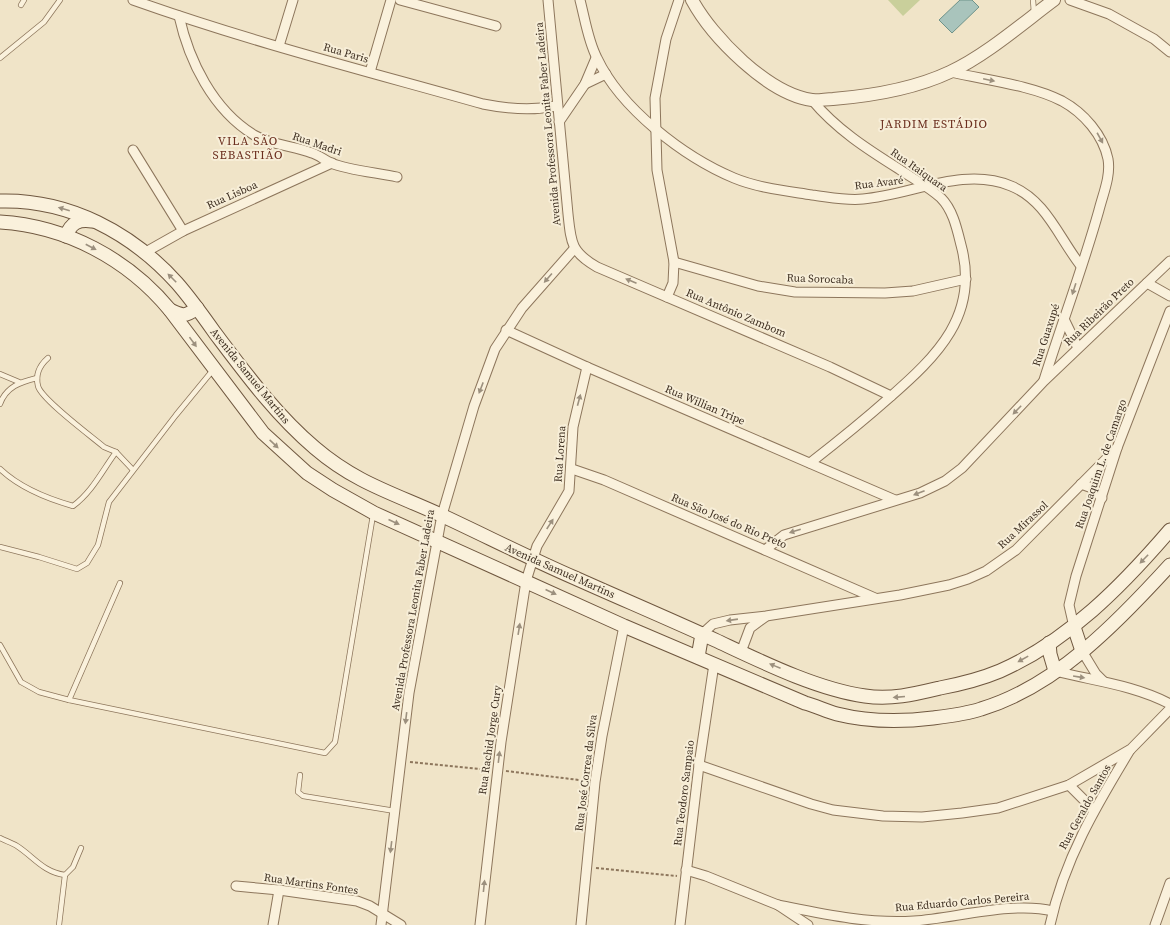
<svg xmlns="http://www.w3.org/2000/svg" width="1170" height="925" font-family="'Source Serif 4',serif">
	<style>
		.pitch { fill: #c9cf9b }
		.water { fill: #a9c4bc; stroke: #6f938a }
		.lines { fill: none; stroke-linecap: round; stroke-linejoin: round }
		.service-casing { stroke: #8d765c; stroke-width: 6 }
		.minor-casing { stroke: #8d765c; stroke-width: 11 }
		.tertiary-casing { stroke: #8d765c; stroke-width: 14 }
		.secondary-casing { stroke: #6f573f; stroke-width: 15 }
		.path { stroke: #8d765c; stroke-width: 2; stroke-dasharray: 3 2; stroke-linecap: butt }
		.service { stroke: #faf1dc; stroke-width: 4.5 }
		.minor { stroke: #faf1dc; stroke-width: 9 }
		.tertiary { stroke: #faf1dc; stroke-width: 12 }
		.secondary { stroke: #faf1dc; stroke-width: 13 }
		.oneway { fill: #9c907e }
		.labels { text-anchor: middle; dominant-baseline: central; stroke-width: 4; stroke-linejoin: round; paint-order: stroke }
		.street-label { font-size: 11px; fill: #3d2e20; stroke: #f7eed8 }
		.neighbourhood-label { font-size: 12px; letter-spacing: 1px; fill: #6b2e1e; stroke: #f7eed8 }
	</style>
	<rect width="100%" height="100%" fill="#f0e4c8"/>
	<!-- pitch -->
	<path class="pitch" d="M888,0h32l-17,16z"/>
	<!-- water -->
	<path class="water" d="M960,0h12l7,7 -27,26 -13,-13z"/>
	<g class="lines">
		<defs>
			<g id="service">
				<path d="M1033,0l1,13"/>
				<path d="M21,5l3,-5"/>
				<path d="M0,58l44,-36 16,-22"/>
				<path d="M48,358c-8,7 -13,16 -10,28 3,13 53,50 66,61l12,5 17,18"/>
				<path d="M0,374l19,8"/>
				<path d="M0,404c6,-17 20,-22 37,-26"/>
				<path d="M0,469c19,18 48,30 73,37 19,-14 29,-35 43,-54"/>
				<path d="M0,547l39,10 38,12 10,-6 11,-18 11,-43 67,-87 37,-45"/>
				<path d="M0,645l21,37 18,10 30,8 256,53 10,-11 38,-227"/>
				<path d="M69,700l51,-117"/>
				<path d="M300,775l-2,17 5,4 92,15"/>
				<path d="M0,838c6,3 12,5 17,8 17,11 26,26 48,29l8,-8 8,-19"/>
				<path d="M59,925l6,-50"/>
			</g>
			<g id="minor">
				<path d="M133,0c115,41 233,71 350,104 25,5 48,7 73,2"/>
				<path d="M400,0l96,26"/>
				<path d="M548,0l20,214c3,29 3,38 29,53l233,100 61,29"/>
				<path d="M580,0c5,19 8,41 17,58 24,51 87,99 137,120 24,10 53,13 78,17 17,2 35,6 51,4 48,-4 101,-33 148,-13 35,14 48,52 70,80"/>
				<path d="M1070,0l39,14 45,25 16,13"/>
				<path d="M179,16c10,45 34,94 75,119 17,10 40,11 58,18 7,2 12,7 19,10 16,7 48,10 66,14"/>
				<path d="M279,46l14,-46"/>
				<path d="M370,72l21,-72"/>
				<path d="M951,72c34,8 80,13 111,29 22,12 41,34 46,58 3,17 -5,35 -9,51 -16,57 -37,113 -55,170"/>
				<path d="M585,84l21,-10"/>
				<path d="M559,122l26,-38 11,-26"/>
				<path d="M133,150l50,81"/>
				<path d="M144,253l39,-22 149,-68"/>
				<path d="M674,262l84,24 37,6 90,1 28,-2 53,-12"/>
				<path d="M1147,283l23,13"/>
				<path d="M667,297l6,-14 1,-21 -17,-92 -2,-72 11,-59 13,-39"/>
				<path d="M1064,319l14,29"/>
				<path d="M506,330l81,37 308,133"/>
				<path d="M810,463c27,-21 53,-42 79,-65 48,-42 91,-83 72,-153 -4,-16 -8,-35 -20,-47 -12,-11 -29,-20 -42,-29 -32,-20 -63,-40 -87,-69"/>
				<path d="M572,469l32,11 271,118"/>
				<path d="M1081,484l11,4 10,10"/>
				<path d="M765,550l19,-15 136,-42 25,-12 17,-13 82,-87 126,-120"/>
				<path d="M1074,627l-5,-22 7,-29 41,-128 53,-137"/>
				<path d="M702,634l11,-10 17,-4 36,-4 134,-21 49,-10 19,-6 18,-8 30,-21 101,-102"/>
				<path d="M1082,651l14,23 7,7"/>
				<path d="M741,652l9,-24 15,-11"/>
				<path d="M1055,671c39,10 79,14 115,33"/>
				<path d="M699,765l112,39 22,6 50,6 39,1 40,-4 36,-5 71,-23 62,-36 39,-40"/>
				<path d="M1069,785l25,25"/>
				<path d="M686,870l20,6 72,29 30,20"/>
				<path d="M236,886l43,4 78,11 13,5 31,19"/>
				<path d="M778,905c45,9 89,19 136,16 42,-3 99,-20 139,-10"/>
				<path d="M273,925l6,-35"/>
				<path d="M381,925l28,-232 33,-178 32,-109 21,-57 27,-41 52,-59"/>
				<path d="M480,925l21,-183 25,-161 11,-35 32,-55 4,-64 14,-60"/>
				<path d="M581,925l14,-143 7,-46 22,-110"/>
				<path d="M680,925l19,-160 15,-101"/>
				<path d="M1050,925c14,-65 46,-119 80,-175"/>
				<path d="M1155,925l15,-42"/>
			</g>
			<path id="tertiary" d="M692,0c20,37 76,94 120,100 6,1 14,-1 21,-1 37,-3 83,-11 117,-27 35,-16 73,-49 104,-72"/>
			<g id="secondary">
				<path d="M0,201c69,-2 132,32 177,82 14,16 26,33 38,50 31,41 61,82 100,115 42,36 81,46 128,68 45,21 88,43 132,62 47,21 94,41 140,62 45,21 101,49 150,56 26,4 50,-2 75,-8 21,-4 41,-9 60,-17 68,-30 122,-85 170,-141"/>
				<path d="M0,222c66,4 128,37 170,88l93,123 44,40 26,17 41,23 250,113 181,77c11,3 21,8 32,11 32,8 64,8 96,4 16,-2 33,-4 48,-9 76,-23 137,-87 189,-144"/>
				<path d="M66,236c5,-13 12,-17 26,-15"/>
				<path d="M170,310c13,6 15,7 27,-2"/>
				<path d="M1074,627l8,24"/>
				<path d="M1049,643l1,11 5,17"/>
				<path d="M698,657l4,-23"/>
			</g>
		</defs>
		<!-- service casing -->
		<use href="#service" class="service-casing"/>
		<!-- minor casing -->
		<use href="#minor" class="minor-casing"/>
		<!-- tertiary casing -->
		<use href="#tertiary" class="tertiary-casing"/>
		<!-- secondary casing -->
		<use href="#secondary" class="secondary-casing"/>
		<!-- path -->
		<g class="path">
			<path d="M410,762l80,8"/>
			<path d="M506,771l81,10"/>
			<path d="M596,868l81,8"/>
		</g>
		<!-- service -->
		<use href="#service" class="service"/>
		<!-- minor -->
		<use href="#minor" class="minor"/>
		<!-- tertiary -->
		<use href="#tertiary" class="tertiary"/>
		<!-- secondary -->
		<use href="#secondary" class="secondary"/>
	</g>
	<!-- one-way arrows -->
	<defs><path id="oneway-solid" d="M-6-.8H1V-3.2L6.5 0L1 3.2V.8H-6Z"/></defs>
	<g class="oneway">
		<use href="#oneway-solid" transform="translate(989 80) rotate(12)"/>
		<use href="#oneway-solid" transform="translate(1100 138) rotate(61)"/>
		<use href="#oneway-solid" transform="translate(64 209) rotate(-164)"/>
		<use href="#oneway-solid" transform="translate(91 247) rotate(28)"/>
		<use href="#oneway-solid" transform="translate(172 278) rotate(-135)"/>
		<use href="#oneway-solid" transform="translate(548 278) rotate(131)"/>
		<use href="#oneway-solid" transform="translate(631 281) rotate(-157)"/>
		<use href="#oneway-solid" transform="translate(1074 289) rotate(108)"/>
		<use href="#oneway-solid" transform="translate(193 342) rotate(54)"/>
		<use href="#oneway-solid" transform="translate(481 388) rotate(111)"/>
		<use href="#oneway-solid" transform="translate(579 400) rotate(-75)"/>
		<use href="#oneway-solid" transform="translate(1017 410) rotate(134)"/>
		<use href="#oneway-solid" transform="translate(274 444) rotate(43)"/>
		<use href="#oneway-solid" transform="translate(919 493) rotate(159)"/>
		<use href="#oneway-solid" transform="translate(394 522) rotate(24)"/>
		<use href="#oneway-solid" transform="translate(550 524) rotate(-57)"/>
		<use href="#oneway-solid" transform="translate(795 531) rotate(163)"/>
		<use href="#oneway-solid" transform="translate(1144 559) rotate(134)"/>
		<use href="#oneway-solid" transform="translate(551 592) rotate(25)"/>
		<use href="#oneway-solid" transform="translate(732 620) rotate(172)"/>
		<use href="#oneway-solid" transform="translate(519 629) rotate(-81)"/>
		<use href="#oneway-solid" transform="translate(1023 659) rotate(151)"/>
		<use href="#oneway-solid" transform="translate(775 666) rotate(-158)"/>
		<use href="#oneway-solid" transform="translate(1079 677) rotate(9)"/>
		<use href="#oneway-solid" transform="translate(899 697) rotate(175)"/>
		<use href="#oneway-solid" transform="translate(406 718) rotate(97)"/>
		<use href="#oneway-solid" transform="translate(499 757) rotate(-83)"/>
		<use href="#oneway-solid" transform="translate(391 847) rotate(97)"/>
		<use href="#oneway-solid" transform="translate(484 886) rotate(-84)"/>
	</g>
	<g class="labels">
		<!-- street labels -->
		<g class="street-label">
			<text transform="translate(346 53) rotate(16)">Rua Paris</text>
			<text transform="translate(548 124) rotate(-95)">Avenida Professora Leonita Faber Ladeira</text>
			<text transform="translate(317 144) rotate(19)">Rua Madri</text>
			<text transform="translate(919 170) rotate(35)">Rua Itaiquara</text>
			<text transform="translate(879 183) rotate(-7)">Rua Avaré</text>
			<text transform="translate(232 195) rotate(-24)">Rua Lisboa</text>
			<text transform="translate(820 279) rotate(2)">Rua Sorocaba</text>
			<text transform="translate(1099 312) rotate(-44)">Rua Ribeirão Preto</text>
			<text transform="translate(736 313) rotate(23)">Rua Antônio Zambom</text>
			<text transform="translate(1046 335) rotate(-72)">Rua Guaxupé</text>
			<text transform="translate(250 376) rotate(51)">Avenida Samuel Martins</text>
			<text transform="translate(705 405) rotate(23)">Rua Willian Tripe</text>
			<text transform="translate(560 454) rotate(-86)">Rua Lorena</text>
			<text transform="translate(1101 464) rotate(-71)">Rua Joaquim L. de Camargo</text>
			<text transform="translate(729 521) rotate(23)">Rua São José do Rio Preto</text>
			<text transform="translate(1023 525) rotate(-43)">Rua Mirassol</text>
			<text transform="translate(560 571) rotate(24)">Avenida Samuel Martins</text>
			<text transform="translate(413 610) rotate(-80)">Avenida Professora Leonita Faber Ladeira</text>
			<text transform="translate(490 740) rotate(-82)">Rua Rachid Jorge Cury</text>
			<text transform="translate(586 773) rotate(-83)">Rua José Correa da Silva</text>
			<text transform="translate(684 793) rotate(-83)">Rua Teodoro Sampaio</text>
			<text transform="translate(1085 807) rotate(-61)">Rua Geraldo Santos</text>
			<text transform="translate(311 884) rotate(8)">Rua Martins Fontes</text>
			<text transform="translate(962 902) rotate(-5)">Rua Eduardo Carlos Pereira</text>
		</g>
		<!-- neighbourhood labels -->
		<g class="neighbourhood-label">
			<text x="934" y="124">JARDIM ESTÁDIO</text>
			<text x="248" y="141">VILA SÃO<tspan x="248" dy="14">SEBASTIÃO</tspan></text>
		</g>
	</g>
</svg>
